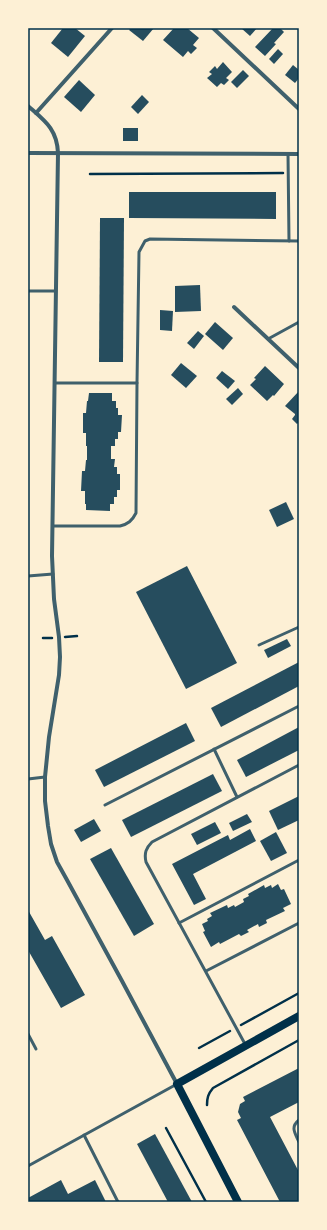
<svg xmlns="http://www.w3.org/2000/svg" width="327" height="1230" font-family="Lato,sans-serif">
	<style>
		.building { fill: #264d5e }
		.lines { fill: none; stroke-linecap: round; stroke-linejoin: round }
		.path { stroke: #003049; stroke-width: 2.5 }
		.service { stroke: #3f606c; stroke-width: 3 }
		.minor { stroke: #3f606c; stroke-width: 4 }
		.secondary { stroke: #003049; stroke-width: 8 }
		.neatline { fill: none; stroke: #003049; stroke-width: 1.5 }
	</style>
	<rect width="100%" height="100%" fill="#fdf0d5"/>
	<!-- building -->
	<g class="building">
		<path d="M63,28h12l10,8 -17,21 -17,-14z"/>
		<path d="M131,28h23l-11,13 -14,-11z"/>
		<path d="M174,28h13l12,10 -6,7 4,3 -6,6 -3,-3 -5,6 -20,-17z"/>
		<path d="M241,28h16l-7,8z"/>
		<path d="M273,28h7l4,4 -10,11 2,1 -11,12 -10,-9z"/>
		<path d="M278,49l5,5 -9,10 -5,-5z"/>
		<path d="M223,62l9,10 -6,6 3,2 -5,5 -3,-2 -4,4 -10,-9 5,-4 -3,-2 6,-6 2,3z"/>
		<path d="M293,65l6,5v8l-4,5 -10,-8z"/>
		<path d="M243,70l6,6 -12,12 -6,-6z"/>
		<path d="M79,80l16,15 -14,17 -17,-15z"/>
		<path d="M142,95l7,7 -11,12 -7,-7z"/>
		<rect x="123" y="128" width="15" height="13"/>
		<path d="M129,192h147v27l-147,-1z"/>
		<path d="M100,218h24l-1,144h-24z"/>
		<path d="M200,285l1,26 -26,1v-26z"/>
		<path d="M160,310l13,1 -1,20 -12,-1z"/>
		<path d="M215,322l18,16 -10,12 -18,-16z"/>
		<path d="M198,331l6,5 -10,13 -7,-6z"/>
		<path d="M181,363l16,13 -11,12 -15,-13z"/>
		<path d="M265,366l19,18 -10,12 -1,-1 -6,6 -17,-16 6,-6 -2,-1z"/>
		<path d="M222,371l13,10 -7,8 -12,-11z"/>
		<path d="M238,388l5,6 -11,11 -6,-6z"/>
		<path d="M299,391v31l-2,2 -5,-5 3,-4v-1l-10,-8z"/>
		<path d="M89,393h23v8h4v7h2v7h4l-1,17h-3v7h-3v7h-4v13h4l-1,8h3v7h3v16h-3v7h-3v7h-4v7l-24,-1v-6h-1v-13h-4l1,-20h3l1,-11h1v-14h-1v-13h-3v-20h3l1,-12h1z"/>
		<path d="M286,502l8,17 -17,8 -8,-17z"/>
		<path d="M187,566l50,97 -51,26 -50,-97z"/>
		<path d="M287,639l4,7 -23,12 -4,-8z"/>
		<path d="M299,662v24l-78,41 -10,-19z"/>
		<path d="M186,723l9,18 -91,46 -9,-17z"/>
		<path d="M299,727v23l-53,27 -9,-17z"/>
		<path d="M213,774l9,17 -91,46 -9,-17z"/>
		<path d="M299,796v24l-21,10 -9,-19z"/>
		<path d="M247,814l5,8 -19,9 -4,-8z"/>
		<path d="M94,819l7,12 -20,11 -7,-12z"/>
		<path d="M215,822l6,11 -24,12 -6,-11z"/>
		<path d="M250,829l6,12 -63,33 13,25 -12,6 -22,-41 56,-29 2,5z"/>
		<path d="M276,832l11,21 -16,8 -11,-20z"/>
		<path d="M111,848l43,76 -20,12 -44,-77z"/>
		<path d="M278,884l3,6 3,-1 7,15 -8,4 2,3 -19,9 1,3 -8,4 -1,-3 -11,6 2,2 -8,4 -2,-2 -19,10 -1,-2 -8,5 -8,-15 2,-1 -3,-7 6,-3 -1,-2 5,-3 -2,-3 17,-8 1,3 6,-3 1,2 9,-5 -1,-3 6,-3 -1,-2 16,-9 1,3 6,-3 1,3z"/>
		<path d="M28,910l17,30 7,-4 33,59 -24,13 -33,-58z"/>
		<path d="M299,1068v34l-29,15 29,55v30h-19l-43,-82 4,-2 -3,-6 2,-8 5,-3 -2,-4z"/>
		<path d="M155,1134l37,68h-24l-31,-58z"/>
		<path d="M61,1180l7,14 27,-14 11,22h-78v-4z"/>
	</g>
	<g class="lines">
		<!-- path -->
		<g class="path">
			<path d="M90,174l193,-1"/>
			<path d="M65,637l12,-1"/>
			<path d="M43,638h9"/>
			<path d="M241,1025l58,-32"/>
			<path d="M199,1048l31,-17"/>
			<path d="M207,1105c0,-7 1,-11 6,-17l86,-48"/>
			<path d="M166,1128l40,74"/>
		</g>
		<!-- service -->
		<g class="service">
			<path d="M288,154l1,87"/>
			<path d="M28,291h27"/>
			<path d="M268,339l31,-17"/>
			<path d="M55,383h82l2,-131 6,-11 5,-2 149,2"/>
			<path d="M53,526h67c8,-2 12,-5 16,-13l1,-130"/>
			<path d="M28,576l25,-2"/>
			<path d="M259,645l40,-18"/>
			<path d="M214,749l23,48"/>
			<path d="M28,779l17,-2"/>
			<path d="M105,805l194,-99"/>
			<path d="M179,923l120,-63"/>
			<path d="M206,971l93,-48"/>
			<path d="M28,1034l8,15"/>
			<path d="M245,1044l-99,-182c-2,-9 0,-14 6,-20l147,-77"/>
			<path d="M299,1120c-9,7 -4,13 0,22"/>
			<path d="M84,1135l34,67"/>
			<path d="M28,1166l149,-82"/>
		</g>
		<!-- minor -->
		<g class="minor">
			<path d="M213,28l86,81"/>
			<path d="M28,106c17,15 29,23 30,47l-6,403 2,43 5,38 1,20 -1,18 -10,62 -4,40v24l3,25 3,18 6,18 10,18 55,101 55,103"/>
			<path d="M36,113l76,-85"/>
			<path d="M28,153l271,1"/>
			<path d="M234,307l65,61"/>
		</g>
		<!-- secondary -->
		<path class="secondary" d="M238,1202l-61,-118 122,-68"/>
	</g>
	<!-- border -->
	<rect width="327" height="1230" fill="none" stroke="#fdf0d5" stroke-width="58"/>
	<rect x="29" y="29" width="269" height="1172" class="neatline"/>
</svg>
